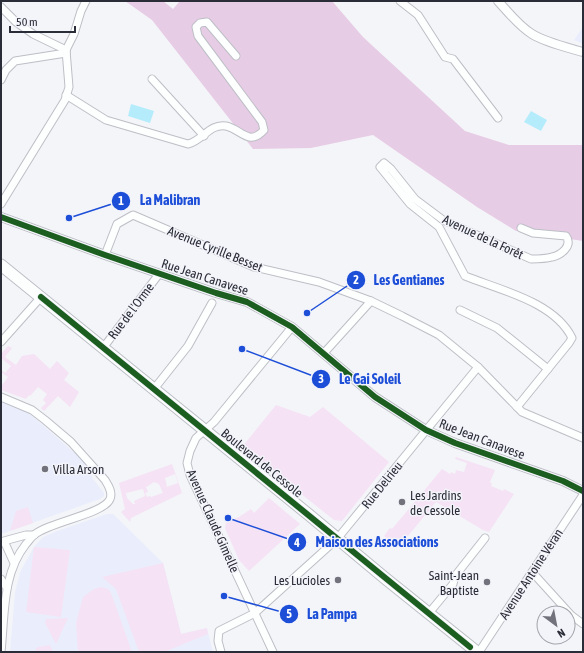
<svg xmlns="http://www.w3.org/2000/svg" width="584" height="653" font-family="'Asap Condensed',sans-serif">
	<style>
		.built { fill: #eaeefc }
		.green { fill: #f5e2f5; fill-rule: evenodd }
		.forest { fill: #e7cce5 }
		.water { fill: #b4ecfc }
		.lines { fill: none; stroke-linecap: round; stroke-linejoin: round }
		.minor-casing { stroke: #bdbfc6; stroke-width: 9 }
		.tertiary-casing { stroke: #bdbfc6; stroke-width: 10 }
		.primary-casing { stroke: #bdbfc6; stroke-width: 13 }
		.minor { stroke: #fdfefe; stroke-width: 7 }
		.tertiary { stroke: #fdfefe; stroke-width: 8 }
		.primary { stroke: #fdfefe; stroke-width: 11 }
		.cycleway-casing { stroke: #f3f4fa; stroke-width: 8 }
		.cycleway { stroke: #1b5e20; stroke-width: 6 }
		.poi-dot { fill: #71727b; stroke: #f3f4fa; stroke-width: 1.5 }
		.labels { text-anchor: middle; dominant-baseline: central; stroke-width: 3; stroke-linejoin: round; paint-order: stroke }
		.street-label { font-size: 13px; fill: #2a2c37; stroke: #f3f4fa }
		.poi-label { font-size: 13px; fill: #2a2c37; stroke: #f3f4fa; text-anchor: start }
		.leader { fill: none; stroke: #1d4ed8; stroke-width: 1.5 }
		.callout-dot { fill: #1d4ed8; stroke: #f3f4fa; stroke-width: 1.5 }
		.mark-label { font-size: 12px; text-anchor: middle; font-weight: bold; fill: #fff }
		.callout-label { font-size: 14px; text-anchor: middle; font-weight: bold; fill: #1d4ed8; stroke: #f3f4fa; stroke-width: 3; stroke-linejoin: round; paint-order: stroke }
	</style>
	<rect width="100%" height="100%" fill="#f4f5f9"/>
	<!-- built -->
	<g class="built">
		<path d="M583,27v17l-9,-4z"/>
		<path d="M1,401l21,8 9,6 54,47 8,17 11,14v3l-4,3 -99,35z"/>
		<path d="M107,514h6l50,49 18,71 26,-6 6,24h-203l5,-60 6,-22 13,-23 9,-10 14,-6z"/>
	</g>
	<!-- green -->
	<g class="green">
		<path d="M8,346l4,2 -7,9 11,8 6,-9 12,-2 16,15 7,-8 12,12 -5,7 15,12 -9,15 -12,-11 -14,15 -3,-3 5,-5 -3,-3 4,-6 -9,-7 -8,9 -1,-1 -3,4 -25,-9v-8l2,2 5,-7 -7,-5v-2l4,3 6,-7 -10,-8v-4z"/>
		<path d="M276,405l34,12 13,-10 66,55 -47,59 -8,-1 -92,-73z"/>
		<path d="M456,457l39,13 -5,12 2,2 -1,2 12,5 1,-2 10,5 -25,38 -6,-2 -47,-28 -38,46 -14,-12 6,-8 2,1 50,-60 8,5 1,-2 4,2 1,-4 8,2 3,-9 -12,-4z"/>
		<path d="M172,464l10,29 -51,25 -1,4 -9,-10 4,-3 -6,-26zM175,474l3,9 -11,4 -2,-9zM154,482l5,2 4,9 -12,4 -1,-1 -3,1 -2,-4 3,-1 -2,-5zM143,489l2,7 -11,5 1,3h-2l-6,-6 -1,-5z"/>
		<path d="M269,498l31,26 -51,47 -10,-11 -14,-32 1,-6 13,-5 12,-8 3,4z"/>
		<path d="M28,507l5,16 -23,8 6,-20z"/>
		<path d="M34,547l36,3 -9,67 -35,-5z"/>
		<path d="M163,563l18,71 26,-6 1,6 -44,18h-25l-23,-63 -14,-12z"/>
		<path d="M101,587l7,2 3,4 21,59h-54l-2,-29 7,-26 11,-8z"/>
		<path d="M68,618l-12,26 -11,-21 1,-4z"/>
		<path d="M50,645l3,7h-19l4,-5z"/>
	</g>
	<!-- forest -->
	<path class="forest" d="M125,1h38l10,8 7,-8h152l31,36 102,94 44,14h74v96l-67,-10 -39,-24 -104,-72 -62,13 -58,1 -101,-129z"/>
	<!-- water -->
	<g class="water">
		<path d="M131,104l23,7 -4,12 -22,-7z"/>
		<path d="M531,111l16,9 -6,11 -17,-9z"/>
	</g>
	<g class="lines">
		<defs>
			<g id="minor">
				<path d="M400,1l18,14 27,42 8,2 45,59"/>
				<path d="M1,7l15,15 17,12 33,16"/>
				<path d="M66,50l8,-16 7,-23 5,-10"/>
				<path d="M152,79l52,57"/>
				<path d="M1,80l5,-10 9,-9 51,-8"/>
				<path d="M66,95l40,25 82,24c14,-3 22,-21 38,-18 15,3 23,21 38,4l-2,-8 -64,-86 -2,-9 4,-4 7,-1 29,34"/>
				<path d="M1,204l64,-104 4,-13 -3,-37"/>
				<path d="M105,255l12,-31 16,-9 121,52 65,15 52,19 31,15 37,19 39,32 44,45 61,26"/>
				<path d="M460,310l37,18 51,41"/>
				<path d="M1,342l40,-45"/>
				<path d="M103,348l56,-74"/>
				<path d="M324,353l47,-52"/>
				<path d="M154,389l34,-43 24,-43"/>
				<path d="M1,397l31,13 13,10 26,22 34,38c3,5 8,12 5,19 -6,15 -61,23 -76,36 -3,2 -5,6 -8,9 -24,30 -21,71 -25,108"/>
				<path d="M517,407l52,-64 3,-5c-17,-36 -72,-48 -107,-62l-26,-49 -29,-23 -30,-37 4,-4 7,6 24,30 28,21 88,39c7,0 14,0 21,-2 9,-2 21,-11 14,-21l-33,-3 -12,-5"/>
				<path d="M14,563l-10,-22 22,-6h8"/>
				<path d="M532,572l39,43 12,9"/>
				<path d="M1,579l6,9"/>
				<path d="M429,613l24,-29 2,-8 30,-38"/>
				<path d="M221,652l-3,-11 1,-10 36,-18 82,-74 141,-172"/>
				<path d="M273,652l-83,-177 -3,-12 3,-12 6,-13 18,-16 78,-95"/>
				<path d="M479,652l104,-157"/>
			</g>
			<g id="tertiary">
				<path d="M498,1c11,12 21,25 34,33 15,9 34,13 51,18"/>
				<path d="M1,217l104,38 111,38 31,9 45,25 83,70 51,33 29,13 108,38 20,10"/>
			</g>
			<path id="primary" d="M1,265l307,249 78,65 91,73"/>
		</defs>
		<!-- minor casing -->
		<use href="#minor" class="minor-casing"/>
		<!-- tertiary casing -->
		<use href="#tertiary" class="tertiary-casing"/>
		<!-- primary casing -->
		<use href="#primary" class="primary-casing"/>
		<!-- minor -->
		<use href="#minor" class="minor"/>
		<!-- tertiary -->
		<use href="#tertiary" class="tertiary"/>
		<!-- primary -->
		<use href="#primary" class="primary"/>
		<defs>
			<g id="cycleway">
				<path d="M1,217l104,38 111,38 31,9 45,25 83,70 51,33 29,13 108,38 20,10"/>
				<path d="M41,297l429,350"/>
			</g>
		</defs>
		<!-- cycleway casing -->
		<use href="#cycleway" class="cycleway-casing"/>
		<!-- cycleway -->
		<use href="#cycleway" class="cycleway"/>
	</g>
	<!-- markers -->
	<g class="poi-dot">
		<circle cx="45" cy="469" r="4"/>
		<circle cx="402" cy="502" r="4"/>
		<circle cx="338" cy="580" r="4"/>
		<circle cx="487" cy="582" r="4"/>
	</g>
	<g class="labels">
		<!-- street labels -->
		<g class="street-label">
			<text transform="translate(483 237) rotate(25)">Avenue de la Forêt</text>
			<text transform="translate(215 249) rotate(22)">Avenue Cyrille Besset</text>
			<text transform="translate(205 277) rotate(18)">Rue Jean Canavese</text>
			<text transform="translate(131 311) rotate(-53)">Rue de l'Orme</text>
			<text transform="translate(482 439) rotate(21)">Rue Jean Canavese</text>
			<text transform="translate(262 463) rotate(39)">Boulevard de Cessole</text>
			<text transform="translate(382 485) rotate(-51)">Rue Delrieu</text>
			<text transform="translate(213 521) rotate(66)">Avenue Claude Gimelle</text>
			<text transform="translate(531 574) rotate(-57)">Avenue Antoine Véran</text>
		</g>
		<!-- poi labels -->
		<g class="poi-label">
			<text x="53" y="469">Villa Arson</text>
			<text x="410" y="495">Les Jardins<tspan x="410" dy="15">de Cessole</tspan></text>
			<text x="479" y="575" text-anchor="end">Saint-Jean<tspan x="479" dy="15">Baptiste</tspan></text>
			<text x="330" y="580" text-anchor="end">Les Lucioles</text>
		</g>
	</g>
	<!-- callouts -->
	<path class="leader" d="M69 218L121 201M307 313L356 280M242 349L321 379M228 518L297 542M224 596L289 614"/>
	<g class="callout-dot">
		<circle cx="69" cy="218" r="4"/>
		<circle cx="307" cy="313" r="4"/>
		<circle cx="242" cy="349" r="4"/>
		<circle cx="228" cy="518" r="4"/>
		<circle cx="224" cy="596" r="4"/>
		<circle cx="121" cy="201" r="10"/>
		<circle cx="356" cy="280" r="10"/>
		<circle cx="321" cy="379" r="10"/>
		<circle cx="297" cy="542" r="10"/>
		<circle cx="289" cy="614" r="10"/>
	</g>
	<g class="mark-label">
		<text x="121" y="205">1</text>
		<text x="356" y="284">2</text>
		<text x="321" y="383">3</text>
		<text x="297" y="547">4</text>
		<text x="289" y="618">5</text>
	</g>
	<g class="callout-label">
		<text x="170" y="205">La Malibran</text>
		<text x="409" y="285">Les Gentianes</text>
		<text x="370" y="384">Le Gai Soleil</text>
		<text x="377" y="547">Maison des Associations</text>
		<text x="332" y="619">La Pampa</text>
	</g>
	<!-- border -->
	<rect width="584" height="653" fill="none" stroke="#2a2c37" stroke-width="4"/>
	<!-- north arrow -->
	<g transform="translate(556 625) rotate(148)"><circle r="19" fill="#f3f4fa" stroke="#a3a4ac"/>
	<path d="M0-3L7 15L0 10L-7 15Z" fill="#71727b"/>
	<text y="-6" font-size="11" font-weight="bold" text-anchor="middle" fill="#2a2c37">N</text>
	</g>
	<!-- scale -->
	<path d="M10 26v6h65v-6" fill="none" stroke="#2a2c37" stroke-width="2"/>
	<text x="16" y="26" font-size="12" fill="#2a2c37" stroke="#f3f4fa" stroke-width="3" paint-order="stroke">50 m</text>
</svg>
